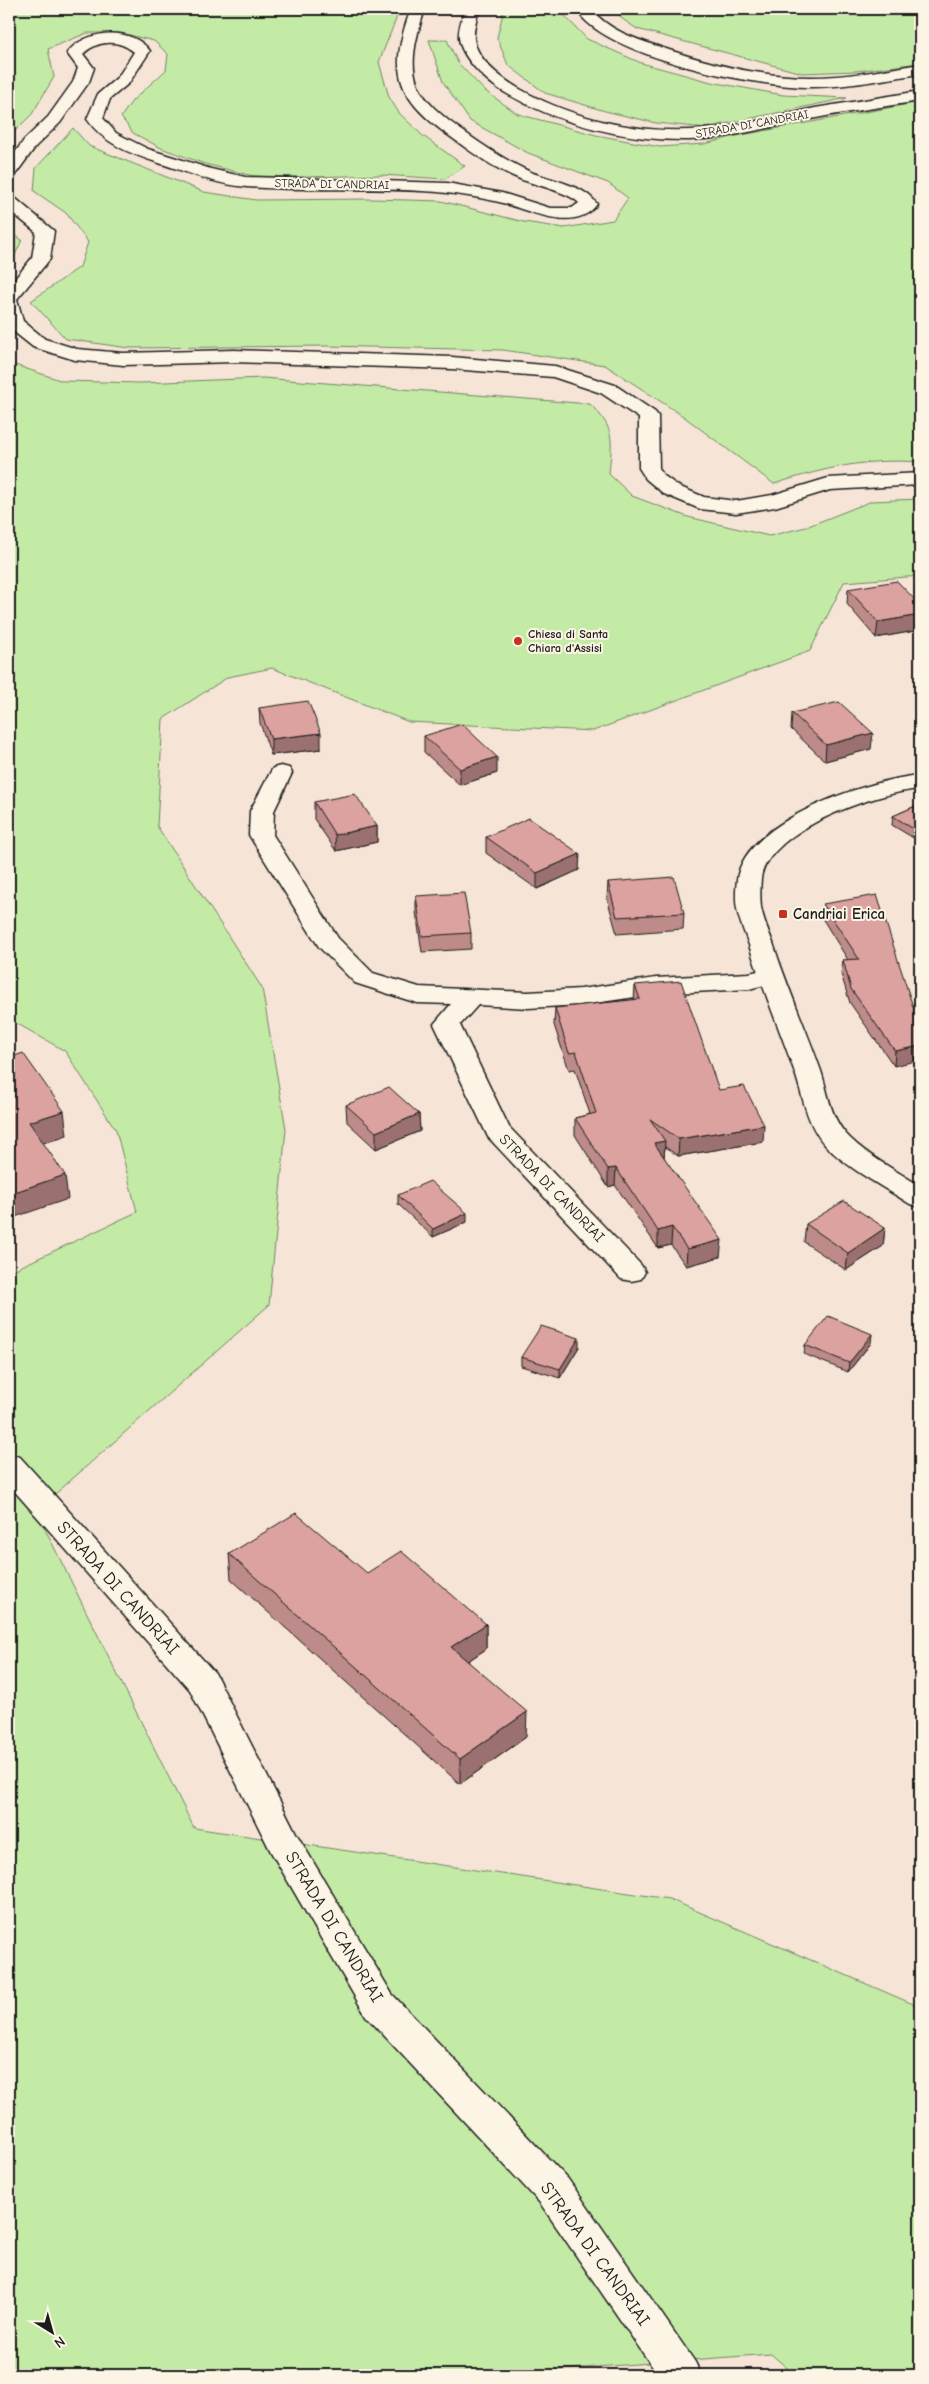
<svg xmlns="http://www.w3.org/2000/svg" width="929" height="2384" font-family="'Comic Neue',sans-serif">
	<style>
		.green { fill: #c4eba6; stroke: #708461 }
		.lines { fill: none; stroke-linecap: round; stroke-linejoin: round }
		.street-casing { stroke: #1c1c1c; stroke-width: 3 }
		.secondary-casing { stroke: #1c1c1c; stroke-width: 3 }
		.street { fill: #fcf5e5; fill-rule: evenodd }
		.secondary { fill: #fcf5e5; fill-rule: evenodd }
		.wall { fill: #bd8b89; stroke: #1c1c1c }
		.shaded-wall { fill: #9a716f; stroke: #1c1c1c }
		.building { fill: #dca29f; stroke: #1c1c1c }
		.poi-dot { fill: #c8321e; stroke: #fcf5e5; stroke-width: 2 }
		.labels { text-anchor: middle; dominant-baseline: central; stroke-width: 4; stroke-linejoin: round; paint-order: stroke }
		.far-street-label { font-size: 12px; fill: #1c1c1c; stroke: #fcf5e5 }
		.far-poi-label { font-size: 12px; font-weight: bold; fill: #1c1c1c; stroke: #fcf5e5; text-anchor: start }
		.poi-label { font-size: 15px; font-weight: bold; fill: #1c1c1c; stroke: #fcf5e5; text-anchor: start }
		.street-label { font-size: 15px; fill: #1c1c1c; stroke: #fcf5e5 }
		.near-street-label { font-size: 18px; fill: #1c1c1c; stroke: #fcf5e5 }
	</style>
	<rect width="100%" height="100%" fill="#f6e4d7"/>
	<filter id="ink" filterUnits="userSpaceOnUse"><feTurbulence type="fractalNoise" baseFrequency=".02" numOctaves="2"/><feDisplacementMap in="SourceGraphic" scale="10" xChannelSelector="R" yChannelSelector="G"/><feConvolveMatrix kernelMatrix="1 2 1 2 8 2 1 2 1" color-interpolation-filters="sRGB"/></filter>
	<g filter="url(#ink)">
		<!-- green -->
		<g class="green">
			<path d="M9,9h391l-21,53 10,35 10,16 24,23 42,30 -20,13 -63,-4 -74,2 -55,-1 -48,-12 -44,-16 -28,-15 -12,-16 11,-16 34,-31 2,-16 -14,-13 -33,-8h-34l-39,16 6,28 -22,37 -23,23z"/>
			<path d="M504,9h54l29,30 54,24 70,19 72,13 64,3 -142,30 -49,-5 -51,-12 -60,-18 -37,-28 -11,-27z"/>
			<path d="M617,9h303v54l-64,8 -54,2 -165,-44 -16,-11z"/>
			<path d="M429,40h18l11,23 27,28 33,23 78,21 64,12 44,-3 32,-8 184,-34v360c-54,-4 -95,6 -146,22l-91,-68 -78,-51 -102,-15 -178,-4 -196,2 -63,-9 -35,-38 49,-34 8,-25 -22,-29 -32,-22 2,-23 37,-40 16,18 115,46 52,8 116,-1 69,2 83,21 40,6 49,-8 15,-22 -20,-15 -80,-30 -58,-32 -27,-39z"/>
			<path d="M9,231l13,9 -13,28z"/>
			<path d="M9,363l54,18 78,2 122,-5 327,26c26,25 22,36 19,70l23,22 56,21 81,19 37,-9 66,-26 48,-2v77l-76,6 -34,69 -217,80 -184,-9 -137,-54 -44,9 -65,42 -6,107 105,162 24,141 -17,176 -233,206 158,317 475,71 251,108v368h-125l-24,-21 -282,21h-480v-1103l128,-60 -21,-82 -51,-79 -56,-32z"/>
		</g>
		<g class="lines">
			<defs>
				<g id="street">
					<path d="M281,766l8,2 3,5 -18,38 -1,24 65,103 35,35 46,14 109,5 53,-3 75,-11 93,-5 22,-5 9,3 4,5 -4,5 -31,8 -93,5 -75,11 -53,3 -50,-3 -18,20 49,102 132,138 4,7 -4,7 -10,2 -10,-2 -133,-142 -54,-113 17,-20 -34,-1 -62,-20 -36,-36 -70,-112 1,-24 20,-38 3,-5z"/>
					<path d="M9,1454l11,3 195,216 81,160 96,161 176,185 127,183 6,13h-43l-118,-172 -174,-187 -95,-164 -81,-162 -181,-205z"/>
				</g>
				<g id="secondary">
					<path d="M411,9h14c-22,67 -14,86 42,125 21,15 43,29 66,39 21,8 51,12 64,31 -21,31 -71,5 -98,-2 -17,-4 -35,-7 -52,-9 -66,-7 -134,-1 -200,-6 -30,-2 -60,-15 -88,-24 -28,-9 -55,-19 -72,-44l11,-25 20,-17 16,-25c-16,-13 -36,-12 -51,2l11,14 -5,14 -29,41 -24,23 -21,29 -6,2v-16l15,-21 24,-23 25,-35 5,-14 -11,-15c18,-24 65,-27 83,-2l-21,32 -19,16 -7,19 13,15 32,16 63,20 34,8 202,6 55,10 48,15h22l7,-5c-10,-11 -44,-18 -59,-24 -24,-10 -45,-24 -65,-39 -56,-39 -69,-65 -44,-131z"/>
					<path d="M465,9h14c-2,9 -6,20 -5,30 3,21 27,39 44,49 54,31 123,47 186,41 38,-3 74,-13 111,-21 35,-6 70,-11 105,-17v10c-40,6 -80,12 -119,20 -37,7 -74,18 -112,19 -64,1 -131,-16 -185,-48 -16,-9 -43,-34 -45,-54 -1,-9 3,-20 6,-29z"/>
					<path d="M576,9h15c18,22 45,30 72,39 48,16 97,29 148,29 37,0 73,-7 109,-13v10c-36,5 -72,13 -109,13 -54,0 -207,-30 -235,-78z"/>
					<path d="M9,197l6,1 39,33 -4,28 -33,40 6,22 22,18 32,10 46,4 111,-3 218,7 103,9 60,19 40,27 3,4 1,52 4,7 15,11 26,11 32,4 36,-6 56,-17 92,-5v12l-90,5 -55,17 -39,6 -36,-4 -36,-15 -18,-15 -7,-11v-50l-38,-25 -48,-16 -101,-8 -218,-7 -111,3 -48,-5 -42,-13 -24,-19v-42l23,-28 4,-26 -27,-22z"/>
					<path d="M920,775v14c-44,4 -142,37 -158,84 -2,9 -2,25 -1,34 2,12 8,25 12,36 14,44 33,85 48,128 7,21 9,45 25,63 18,20 51,37 74,52v21l-10,-3c-28,-18 -60,-34 -84,-58 -20,-21 -23,-51 -32,-76 -15,-42 -32,-83 -45,-125 -4,-12 -10,-24 -12,-36 -2,-9 -1,-26 1,-35 14,-56 131,-94 182,-99z"/>
				</g>
			</defs>
			<!-- street casing -->
			<use href="#street" class="street-casing"/>
			<!-- secondary casing -->
			<use href="#secondary" class="secondary-casing"/>
			<!-- street -->
			<use href="#street" class="street"/>
			<!-- secondary -->
			<use href="#secondary" class="secondary"/>
		</g>
		<!-- wall -->
		<g class="wall">
			<path d="M848,589l72,16v25l-44,8 -29,-34z"/>
			<path d="M259,708l62,41 -50,6 -11,-32z"/>
			<path d="M792,713l79,36 -46,12 -34,-32z"/>
			<path d="M424,736l73,37 -37,12 -36,-33z"/>
			<path d="M314,802l63,24v16l-41,9 -22,-32z"/>
			<path d="M920,804v38l-28,-17 1,-9z"/>
			<path d="M486,837l93,33 -42,19 -51,-36z"/>
			<path d="M608,882l76,31 -1,16 -66,5 -10,-36z"/>
			<path d="M416,896l55,37v16l-49,3 -6,-40z"/>
			<path d="M823,904l92,109 -21,53 -44,-63 -9,-29 2,-14h5l-26,-42z"/>
			<path d="M635,985l84,105 44,52 -85,14 -13,-9 -1,10 56,100 -34,9 -15,-21 -13,3 -43,-63 -7,2 -33,-52v-17l15,-4 -15,-45 -6,1 -15,-45 1,-17 79,-8z"/>
			<path d="M346,1105l73,9 1,17 -44,18 -29,-27z"/>
			<path d="M398,1195l69,27 -34,15 -35,-33z"/>
			<path d="M806,1224l79,4 -2,18 -37,24 -42,-28z"/>
			<path d="M871,1343l-23,29 -44,-18 1,-9z"/>
			<path d="M579,1347l-19,31 -39,-12v-9z"/>
			<path d="M229,1554l138,19 119,51v25l-18,12 58,76 -66,47 -229,-205z"/>
		</g>
		<!-- shaded-wall -->
		<g class="shaded-wall">
			<path d="M920,615v15l-44,8 2,-16z"/>
			<path d="M321,733v16l-50,6v-16z"/>
			<path d="M873,733l-2,16 -46,12 1,-16z"/>
			<path d="M497,757v16l-37,12v-16z"/>
			<path d="M377,826v16l-41,9 -1,-16z"/>
			<path d="M580,854l-1,16 -42,19v-16z"/>
			<path d="M920,1046v14l-26,6 1,-15z"/>
			<path d="M64,1111l3,24 -35,12 -3,-25z"/>
			<path d="M419,1114l1,17 -44,18v-17z"/>
			<path d="M764,1125l-1,17 -85,14 1,-17z"/>
			<path d="M665,1141l-1,17 -10,-15z"/>
			<path d="M616,1168l-1,17 -7,2v-18z"/>
			<path d="M65,1175l3,24 -59,20v-25z"/>
			<path d="M467,1213v9l-34,15v-8z"/>
			<path d="M672,1227l-1,18 -13,3v-17z"/>
			<path d="M885,1228l-2,18 -37,24 2,-17z"/>
			<path d="M722,1240l-2,17 -34,9 1,-17z"/>
			<path d="M872,1334l-1,9 -23,29 1,-9z"/>
			<path d="M579,1338v9l-19,31v-9z"/>
			<path d="M486,1624v25l-35,23v-25z"/>
			<path d="M527,1712l-1,25 -66,47v-25z"/>
		</g>
		<!-- building -->
		<g class="building">
			<path d="M897,581l23,24v10l-42,7 -30,-33z"/>
			<path d="M308,701l13,32 -50,6 -12,-31z"/>
			<path d="M839,702l34,31 -47,12 -34,-32z"/>
			<path d="M462,724l35,33 -37,12 -36,-33z"/>
			<path d="M355,794l22,32 -42,9 -21,-33z"/>
			<path d="M920,804v29l-27,-17z"/>
			<path d="M529,818l51,36 -43,19 -51,-36z"/>
			<path d="M674,877l10,36 -67,4 -9,-35z"/>
			<path d="M464,893l7,40 -49,3 -6,-40z"/>
			<path d="M877,895l38,118 5,7v26l-25,5 -44,-62 -8,-29 16,-1 -36,-55z"/>
			<path d="M681,981l38,109 25,-4 20,39 -85,14 -29,-20 15,22 -11,2 68,97 -35,9 -15,-22 -14,4 -42,-63 -8,1 -33,-51 21,-5 -20,-61 -7,1 -14,-45 85,-9 -5,-14z"/>
			<path d="M23,1053l41,58 -35,11 36,53 -56,19v-136z"/>
			<path d="M389,1087l30,27 -43,18 -30,-27z"/>
			<path d="M430,1181l37,32 -34,16 -35,-34z"/>
			<path d="M844,1201l41,27 -37,25 -42,-29z"/>
			<path d="M828,1316l44,18 -23,29 -44,-18z"/>
			<path d="M541,1326l38,12 -19,31 -39,-12z"/>
			<path d="M296,1513l71,60 34,-22 85,73 -35,23 76,65 -67,47 -231,-205z"/>
		</g>
	</g>
	<!-- markers -->
	<g class="poi-dot">
		<circle cx="518" cy="641" r="5"/>
		<rect x="778" y="909" width="10" height="10" rx="2.5"/>
	</g>
	<g class="labels">
		<!-- far-street labels -->
		<g class="far-street-label">
			<text transform="translate(752 124) rotate(-10)">STRADA DI CANDRIAI</text>
			<text transform="translate(332 184) rotate(1)">STRADA DI CANDRIAI</text>
		</g>
		<!-- far-poi labels -->
		<g class="far-poi-label">
			<text x="528" y="634">Chiesa di Santa<tspan x="528" dy="14">Chiara d'Assisi</tspan></text>
		</g>
		<!-- poi labels -->
		<g class="poi-label">
			<text x="793" y="914">Candriai Erica</text>
		</g>
		<!-- street labels -->
		<g class="street-label">
			<text transform="translate(552 1188) rotate(46)">STRADA DI CANDRIAI</text>
		</g>
		<!-- near-street labels -->
		<g class="near-street-label">
			<text transform="translate(118 1588) rotate(48)">STRADA DI CANDRIAI</text>
			<text transform="translate(334 1927) rotate(59)">STRADA DI CANDRIAI</text>
			<text transform="translate(595 2254) rotate(54)">STRADA DI CANDRIAI</text>
		</g>
	</g>
	<!-- margin -->
	<rect width="929" height="2384" fill="none" stroke="#fcf5e5" stroke-width="30"/>
	<rect x="15" y="15" width="899" height="2354" fill="none" stroke="#1c1c1c" stroke-width="2" filter="url(#ink)"/>
	<!-- north arrow -->
	<g transform="translate(52 2332) rotate(143)" stroke="#fcf5e5" stroke-width="4" paint-order="stroke">
	<path d="M0-4L9 19L0 12L-9 19Z" fill="#1c1c1c"/>
	<text y="-8" font-size="14" font-weight="bold" text-anchor="middle" fill="#1c1c1c">N</text>
	</g>
</svg>
